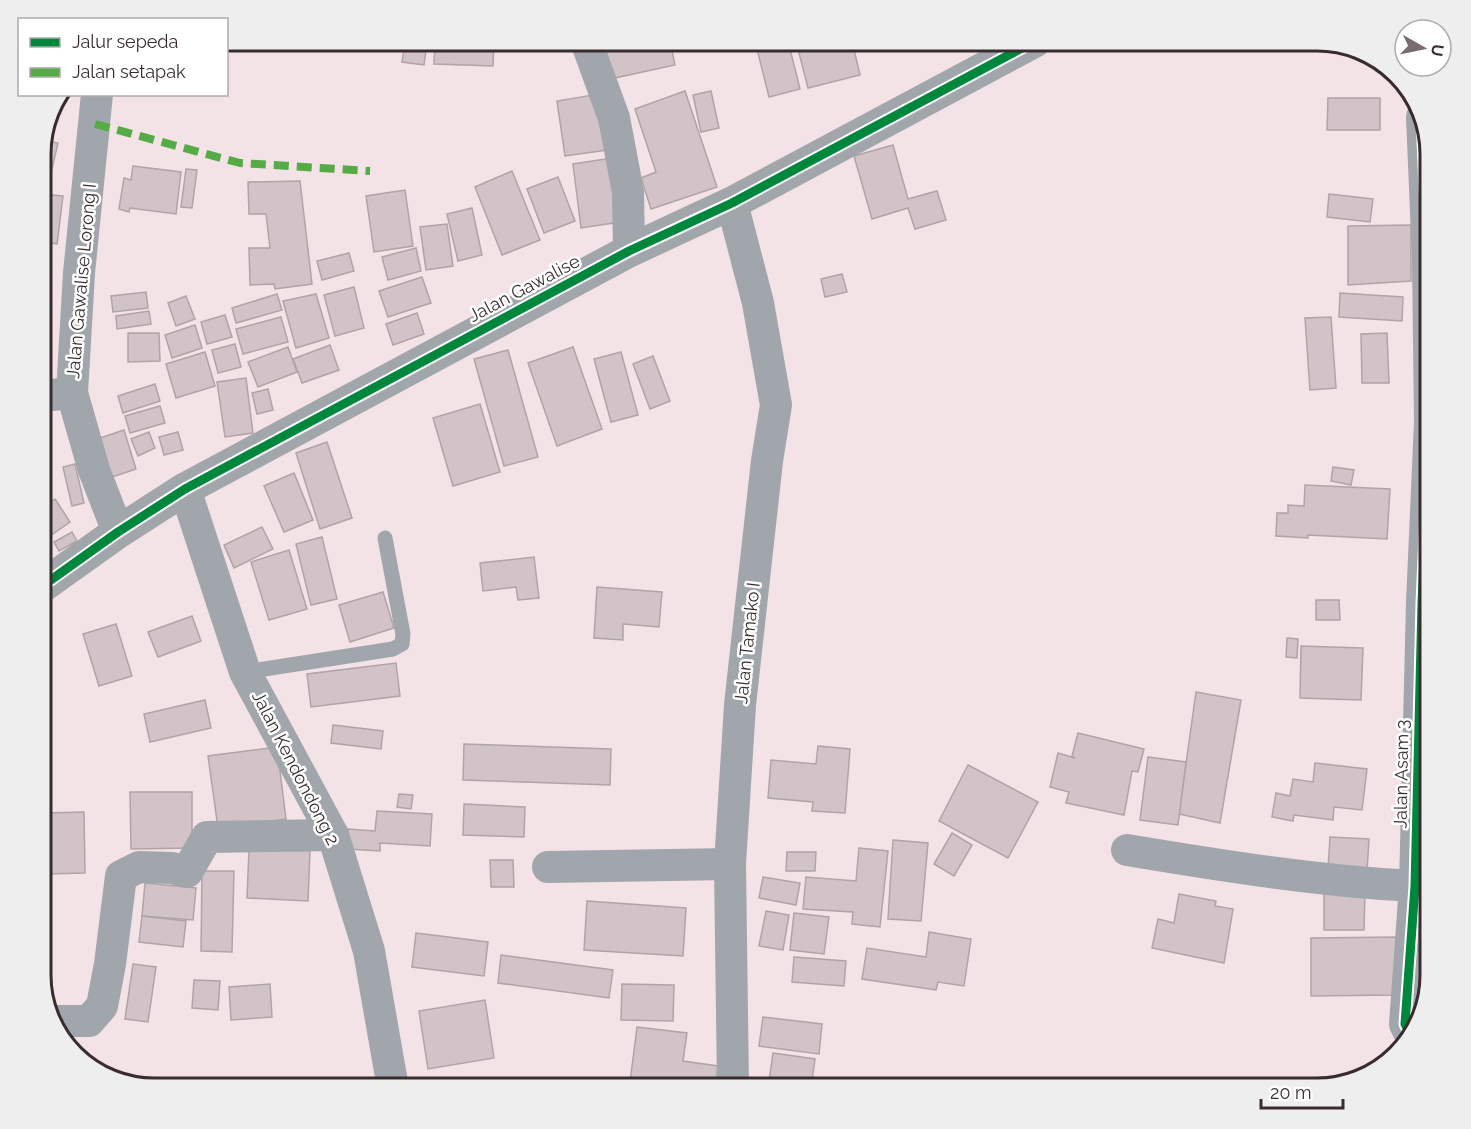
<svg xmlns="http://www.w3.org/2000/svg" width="1471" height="1129" font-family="Raleway,sans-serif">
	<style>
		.building { fill: #d1c3c7; stroke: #b0a4a7; stroke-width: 1.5 }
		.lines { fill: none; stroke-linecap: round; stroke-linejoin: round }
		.lane { stroke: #a1a6ac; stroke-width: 15 }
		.street { stroke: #a1a6ac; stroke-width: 32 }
		.secondary { stroke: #a1a6ab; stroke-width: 33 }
		.quiet { stroke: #55ab45; stroke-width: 8; stroke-dasharray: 15 8; stroke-linecap: butt }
		.cycleway-casing { stroke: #fff; stroke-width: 13 }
		.cycleway { stroke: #00873e; stroke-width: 9 }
		.labels { text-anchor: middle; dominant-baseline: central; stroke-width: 5; stroke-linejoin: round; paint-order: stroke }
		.street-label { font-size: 18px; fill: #382c2f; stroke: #fff }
		.rim { fill: none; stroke: #382c2f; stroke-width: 3 }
	</style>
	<rect width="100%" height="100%" fill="#f3e2e6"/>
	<!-- building -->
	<g class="building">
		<path d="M405,41l22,2 -3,22 -22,-3z"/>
		<path d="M435,41h59l-1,25 -59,-2z"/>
		<path d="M602,41h68l5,24 -65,14z"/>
		<path d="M755,41h33l12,48 -31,8z"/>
		<path d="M796,41h56l8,34 -52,13z"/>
		<path d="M685,91l32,96 -66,22 -10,-31 15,-6 -21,-63z"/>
		<path d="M711,91l8,37 -18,4 -8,-37z"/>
		<path d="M599,94l8,56 -42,6 -8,-55z"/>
		<path d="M1328,98h52v32h-53z"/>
		<path d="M42,140l16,3 -7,30 -10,-2z"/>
		<path d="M893,145l15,54 29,-8 9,29 -31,9 -7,-21 -36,11 -18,-63z"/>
		<path d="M612,158l8,64 -39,6 -8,-64z"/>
		<path d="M133,166l48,6 -5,42 -46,-6 -1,4 -10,-3 5,-31 7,2z"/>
		<path d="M186,169l11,1 -5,38 -11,-1z"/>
		<path d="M512,171l28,69 -38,15 -27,-68z"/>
		<path d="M558,177l17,44 -31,12 -17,-44z"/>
		<path d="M300,181l12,103 -37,5 -1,-5 -24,1 -1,-37h21l-4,-34h-17l-1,-32z"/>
		<path d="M405,190l8,56 -39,6 -8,-56z"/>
		<path d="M41,194l22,2 -6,48 -16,-3z"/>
		<path d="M1329,194l44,5 -3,23 -43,-5z"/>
		<path d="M472,208l10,47 -24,6 -11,-47z"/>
		<path d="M447,224l6,42 -27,4 -6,-43z"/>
		<path d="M1411,225v56l-63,4v-59z"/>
		<path d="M416,248l5,23 -33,9 -6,-23z"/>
		<path d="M349,253l5,18 -32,9 -5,-19z"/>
		<path d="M842,274l5,18 -22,5 -4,-18z"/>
		<path d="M422,277l9,26 -43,14 -9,-26z"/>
		<path d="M354,287l10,41 -29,8 -11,-41z"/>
		<path d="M146,292l2,16 -35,4 -2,-16z"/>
		<path d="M1340,293l63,4 -1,24 -63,-4z"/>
		<path d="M277,294l5,16 -46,13 -4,-15z"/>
		<path d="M316,294l13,44 -33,10 -13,-47z"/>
		<path d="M186,296l9,23 -19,7 -8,-23z"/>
		<path d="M149,311l2,13 -34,5 -1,-13z"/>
		<path d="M417,313l7,21 -31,11 -7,-21z"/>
		<path d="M225,315l7,22 -25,7 -6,-22z"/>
		<path d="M281,317l7,25 -45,12 -7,-25z"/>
		<path d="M1331,317l5,71 -26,2 -5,-72z"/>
		<path d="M195,325l7,23 -30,10 -7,-23z"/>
		<path d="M128,333h31l1,28 -32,1z"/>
		<path d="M1387,333l2,50h-27l-1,-49z"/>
		<path d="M235,344l6,23 -23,6 -6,-23z"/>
		<path d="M330,345l9,25 -37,13 -9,-24z"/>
		<path d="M288,347l9,25 -39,15 -10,-25z"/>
		<path d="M573,347l29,82 -45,17 -29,-83z"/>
		<path d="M48,348l1,21 -8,1v-21z"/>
		<path d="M508,350l30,107 -34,9 -30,-107z"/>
		<path d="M205,352l10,34 -39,12 -10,-34z"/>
		<path d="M621,352l17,63 -27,7 -17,-63z"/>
		<path d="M653,356l17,45 -20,8 -17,-45z"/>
		<path d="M246,378l7,55 -28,4 -8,-55z"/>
		<path d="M155,384l5,17 -37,12 -5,-17z"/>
		<path d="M268,389l5,21 -16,4 -5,-21z"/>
		<path d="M480,404l20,68 -47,14 -20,-68z"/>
		<path d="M160,406l5,17 -35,10 -5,-17z"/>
		<path d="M45,411l3,21 -7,1v-21z"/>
		<path d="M124,430l12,39 -24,8 -12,-39z"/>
		<path d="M149,432l6,16 -17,8 -7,-17z"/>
		<path d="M178,432l5,18 -19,5 -5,-18z"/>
		<path d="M327,442l25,76 -32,11 -24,-76z"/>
		<path d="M75,464l9,39 -12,3 -9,-39z"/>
		<path d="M1333,467l21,3 -3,15 -20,-4z"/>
		<path d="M294,473l19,47 -29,12 -20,-46z"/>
		<path d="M41,482l9,13 -9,7z"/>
		<path d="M1305,485l85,4 -3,50 -79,-4v3l-32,-2 1,-23h11v-8l16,1z"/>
		<path d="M55,499l15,23 -29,20v-34z"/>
		<path d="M262,527l11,22 -39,19 -10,-23z"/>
		<path d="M72,532l5,9 -18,10 -5,-9z"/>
		<path d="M322,537l15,62 -26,6 -15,-61z"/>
		<path d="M46,549l5,10 -10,6v-13z"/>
		<path d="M289,550l18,59 -38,11 -18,-58z"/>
		<path d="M534,557l5,41 -21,2 -2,-13 -33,4 -3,-28z"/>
		<path d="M597,587l65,5 -3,35 -36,-3v16l-29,-2z"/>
		<path d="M383,592l11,36 -44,14 -11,-37z"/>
		<path d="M1316,600h23l1,20h-24z"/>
		<path d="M192,616l9,25 -43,16 -10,-25z"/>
		<path d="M116,624l16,52 -33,10 -16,-52z"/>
		<path d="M1287,638l11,1 -1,19 -11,-1z"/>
		<path d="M1301,646l62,2 -2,52 -61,-2z"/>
		<path d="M396,663l4,33 -89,11 -4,-33z"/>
		<path d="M1196,692l45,8 -21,123 -41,-9z"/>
		<path d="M205,700l6,28 -61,14 -6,-28z"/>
		<path d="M333,725l50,6 -2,18 -50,-6z"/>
		<path d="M1078,733l66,16 -6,23 -6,-1 -8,44 -58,-12 3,-11 -19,-5 8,-34 17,5 -3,-2z"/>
		<path d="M464,744l147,5 -1,36 -147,-5z"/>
		<path d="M818,746l32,3 -5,64 -33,-2 1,-9 -45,-4 3,-38 45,4z"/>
		<path d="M277,747l9,72 -68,9 -10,-72z"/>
		<path d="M1148,757l38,5 -8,63 -38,-5z"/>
		<path d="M1315,763l52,6 -5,41 -28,-3 -1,13 -39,-5 -1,6 -21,-4 4,-24 14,3 3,-17 20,3z"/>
		<path d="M968,765l70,37 -30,56 -69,-37z"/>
		<path d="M130,792h62v56l-61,1z"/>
		<path d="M399,794l14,1 -2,14 -14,-2z"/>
		<path d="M464,804l61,3 -1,30 -61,-2z"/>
		<path d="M377,811l55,3 -2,32 -50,-3v8l-33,-2 1,-20 27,2z"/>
		<path d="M84,812l1,61 -38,1 -2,-61z"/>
		<path d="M952,833l20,12 -18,31 -20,-12z"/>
		<path d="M1330,837l39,2 -2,32 -39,-2z"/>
		<path d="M893,840l35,3 -7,78 -33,-2z"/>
		<path d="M859,848l29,3 -8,76 -28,-3 1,-12 -50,-3 3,-32 50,4z"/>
		<path d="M249,849l61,2 -2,50 -61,-3z"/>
		<path d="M787,852h29l-1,19h-29z"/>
		<path d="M490,860h23l1,27h-23z"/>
		<path d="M202,871h32l-2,81 -31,-1z"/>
		<path d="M763,877l37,6 -4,22 -37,-7z"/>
		<path d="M145,883l51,5 -3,32 -51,-4z"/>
		<path d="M1324,893h41l-1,37h-40z"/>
		<path d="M1179,894l37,7 -1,5 18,3 -9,54 -72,-15 6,-29 16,4z"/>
		<path d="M587,901l99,7 -3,48 -99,-6z"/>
		<path d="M766,911l23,4 -6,35 -24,-4z"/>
		<path d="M794,913l35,4 -5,37 -34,-4z"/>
		<path d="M142,916l44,5 -3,26 -44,-5z"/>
		<path d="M929,932l42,7 -7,47 -26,-4 -2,8 -74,-11 5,-31 59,9z"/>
		<path d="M416,933l72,9 -4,34 -72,-9z"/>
		<path d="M1396,937v58l-85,1v-58z"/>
		<path d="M501,955l112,15 -4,28 -111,-15z"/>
		<path d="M794,957l52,4 -2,25 -52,-4z"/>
		<path d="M133,964l23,3 -8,55 -23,-3z"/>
		<path d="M194,980l26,1 -2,29 -26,-2z"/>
		<path d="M270,984l2,33 -41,3 -2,-33z"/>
		<path d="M622,984l52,1 -1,36 -52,-1z"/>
		<path d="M485,1000l9,58 -66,11 -9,-58z"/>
		<path d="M763,1017l59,7 -3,30 -60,-8z"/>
		<path d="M637,1027l50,6 -4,28 35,5 -3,22h-34l-51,-6z"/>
		<path d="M773,1053l42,6 -4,29h-43z"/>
		<path d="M1269,1080l61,5 -13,3h-49z"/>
	</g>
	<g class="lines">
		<!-- lane -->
		<path class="lane" d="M245,672l148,-23 9,-5 1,-10 -18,-96"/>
		<!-- street -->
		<g class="street">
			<path d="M586,41l28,77 14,74 1,59"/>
			<path d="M97,94l-18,179 -7,120 22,77 24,62"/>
			<path d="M732,203l26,100 18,102 -9,56 -27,244 -10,159 3,224"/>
			<path d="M41,396l31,-3"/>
			<path d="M185,489l60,183 88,163 36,116 24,137"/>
			<path d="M1127,850c96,16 191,31 288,36"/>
			<path d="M548,867l182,-3"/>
			<path d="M51,1021h38l13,-15 8,-42 11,-88 18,-9 33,1 15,4 20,-35 126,-2"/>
			<path d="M1410,1034l-5,-10 10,-138 7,-283 8,-181 -2,-163 -6,-142"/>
		</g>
		<!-- secondary -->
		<path class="secondary" d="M41,587l77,-55 67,-43 444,-238 103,-48 303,-162"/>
		<!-- quiet -->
		<path class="quiet" d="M95,124l145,39 130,8"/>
		<defs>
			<g id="cycleway">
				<path d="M41,587l77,-55 67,-43 444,-238 103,-48 303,-162"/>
				<path d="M1410,1034l-5,-10 10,-138 7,-283 8,-181 -2,-163 -6,-142"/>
			</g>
		</defs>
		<!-- cycleway casing -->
		<use href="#cycleway" class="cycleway-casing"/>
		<!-- cycleway -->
		<use href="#cycleway" class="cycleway"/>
	</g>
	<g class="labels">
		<!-- street labels -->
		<g class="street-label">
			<text transform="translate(81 281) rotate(-85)">Jalan Gawalise Lorong I</text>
			<text transform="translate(524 288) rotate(-28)">Jalan Gawalise</text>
			<text transform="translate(747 643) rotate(-84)">Jalan Tamako I</text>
			<text transform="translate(296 768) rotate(63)">Jalan Kendondong 2</text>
			<text transform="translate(1401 774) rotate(-89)">Jalan Asam 3</text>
		</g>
	</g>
	<!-- crop -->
	<path d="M0 0H1471V1129H0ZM154 51H1317A103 103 0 0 1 1420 154V975A103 103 0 0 1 1317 1078H154A103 103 0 0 1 51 975V154A103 103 0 0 1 154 51Z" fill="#efeeee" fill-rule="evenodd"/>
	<path class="rim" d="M154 51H1317A103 103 0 0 1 1420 154V975A103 103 0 0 1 1317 1078H154A103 103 0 0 1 51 975V154A103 103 0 0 1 154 51Z"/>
	<!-- legend -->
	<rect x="18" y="18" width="210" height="78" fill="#ffffff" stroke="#afabac" stroke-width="1.5"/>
	<rect x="30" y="38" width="30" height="9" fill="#00873e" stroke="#afabac" stroke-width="1.5"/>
	<text x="72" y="48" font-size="18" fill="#382c2f">Jalur sepeda</text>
	<rect x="30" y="68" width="30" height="9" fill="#55ab45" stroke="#afabac" stroke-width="1.5"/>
	<text x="72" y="78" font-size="18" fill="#382c2f">Jalan setapak</text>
	<!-- north arrow -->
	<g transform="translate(1423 48) rotate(99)"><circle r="28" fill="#ffffff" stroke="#afabac" stroke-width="1.5"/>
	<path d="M0-4.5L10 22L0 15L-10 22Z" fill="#796c6f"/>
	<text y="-9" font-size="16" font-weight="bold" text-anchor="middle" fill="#382c2f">U</text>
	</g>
	<!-- scale -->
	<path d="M1261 1099v9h82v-9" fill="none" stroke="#382c2f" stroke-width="3"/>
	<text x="1270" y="1099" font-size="18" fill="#382c2f" stroke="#ffffff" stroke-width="4.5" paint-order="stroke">20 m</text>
</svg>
